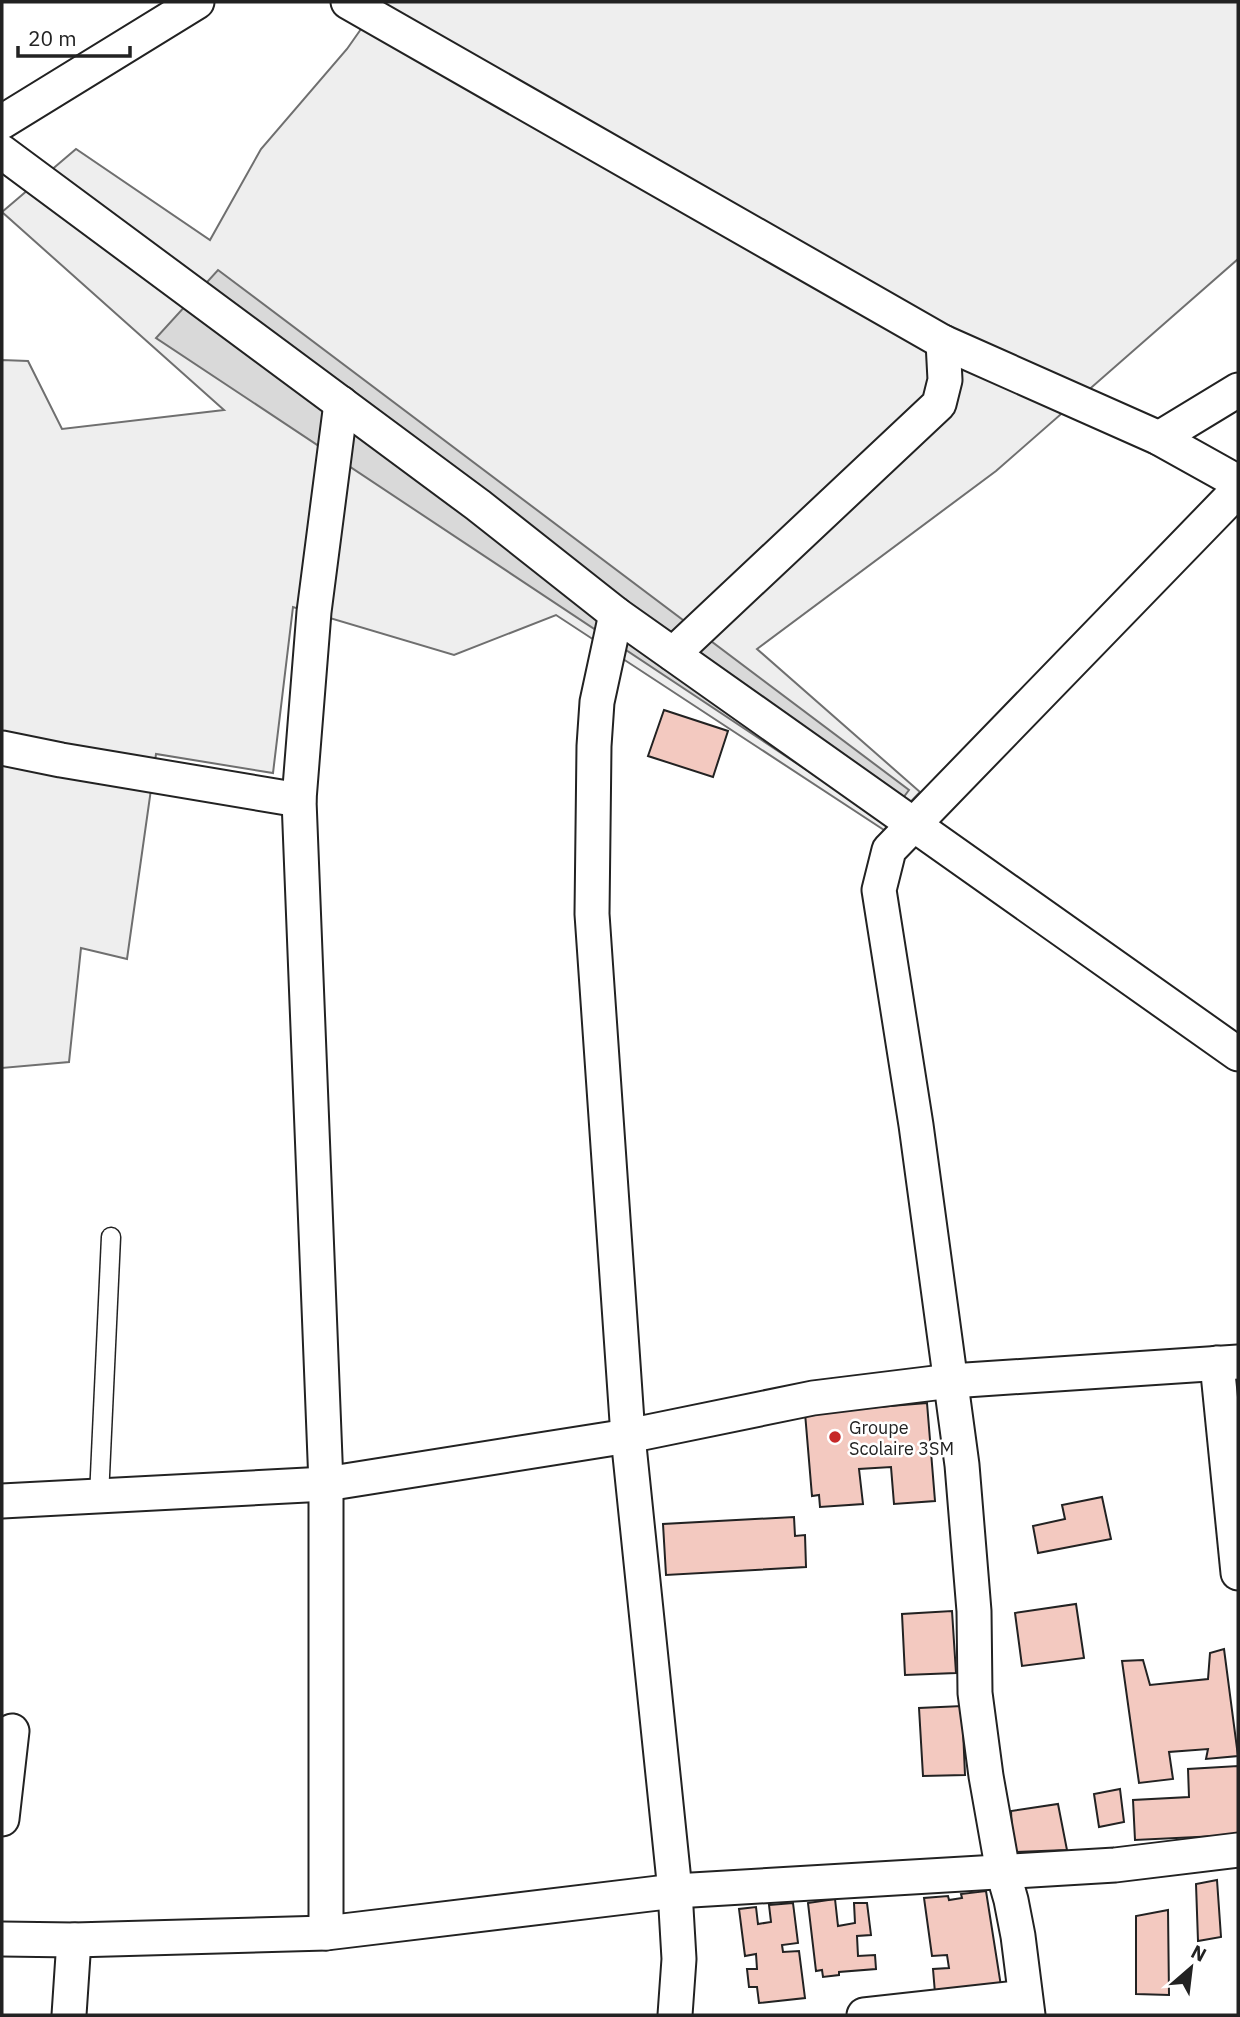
<svg xmlns="http://www.w3.org/2000/svg" width="1240" height="2017" font-family="'IBM Plex Sans',sans-serif">
	<style>
		.green { fill: #eee; stroke: #6f6f6f; stroke-width: 2 }
		.water { fill: #d9d9d9; stroke: #6f6f6f; stroke-width: 2 }
		.building { fill: #f3c9c0; stroke: #222; stroke-width: 2 }
		.lines { fill: none; stroke-linecap: round; stroke-linejoin: round }
		.service-casing { stroke: #222; stroke-width: 21 }
		.minor-casing { stroke: #222; stroke-width: 37 }
		.service { stroke: #fff; stroke-width: 18 }
		.minor { stroke: #fff; stroke-width: 33 }
		.poi-dot { fill: #c62828; stroke: #fff; stroke-width: 2.5 }
		.labels { text-anchor: middle; dominant-baseline: central; stroke-width: 5; stroke-linejoin: round; paint-order: stroke }
		.poi-label { font-size: 18px; fill: #222; stroke: #fff; text-anchor: start }
	</style>
	<rect width="100%" height="100%" fill="#fff"/>
	<!-- green -->
	<path class="green" d="M380,2h858v257l-242,212 -239,178 163,143 -36,38 -328,-215 -102,40 -161,-48 -20,166 -117,-19 -29,205 -46,-11 -12,114 -67,6v-708l26,1 34,68 162,-19 -222,-198 74,-63 134,91 51,-91 86,-100z"/>
	<!-- water -->
	<path class="water" d="M218,270l691,520 -24,32 -729,-484z"/>
	<!-- building -->
	<g class="building">
		<path d="M664,710l64,21 -15,46 -65,-21z"/>
		<path d="M927,1403l8,98 -41,3 -3,-37 -32,2 4,35 -43,3 -1,-12 -7,1 -7,-83z"/>
		<path d="M1102,1497l9,42 -73,14 -5,-27 32,-7 -3,-14z"/>
		<path d="M794,1517l1,19 10,-1 1,32 -140,8 -3,-51z"/>
		<path d="M1076,1604l8,54 -62,8 -7,-53z"/>
		<path d="M952,1611l4,62 -51,2 -3,-61z"/>
		<path d="M1224,1649l14,107 -32,3 2,-10 -39,3 4,27 -34,4 -17,-122 21,-1 7,25 58,-6 2,-26z"/>
		<path d="M962,1706l3,69 -42,1 -4,-68z"/>
		<path d="M1238,1766v69l-103,5 -2,-40 56,-3 -1,-28z"/>
		<path d="M1120,1789l4,33 -25,5 -5,-33z"/>
		<path d="M1058,1804l9,46 -54,2 -2,-41z"/>
		<path d="M1217,1880l4,57 -23,4 -2,-57z"/>
		<path d="M986,1891l15,95 -66,7 -2,-24 16,-1 -2,-13 -15,1 -8,-58 24,-2 1,4 13,-2 -1,-4z"/>
		<path d="M835,1899l3,27 17,-3 -1,-20h13l4,32 -14,1 1,20 17,-1 1,14 -37,3v3l-16,2 -1,-7 -6,1 -8,-68z"/>
		<path d="M793,1903l5,40 -16,2 1,7 16,-1 6,47 -46,5 -2,-16h-8l-2,-18h10l-1,-15 -11,2 -6,-47 17,-2 2,17 13,-2 -2,-17z"/>
		<path d="M1168,1910l1,85 -33,-1v-78z"/>
	</g>
	<g class="lines">
		<defs>
			<path id="service" d="M99,1497l12,-260"/>
			<g id="minor">
				<path d="M348,2l595,340 216,96 79,44"/>
				<path d="M2,122l195,-120"/>
				<path d="M2,152l476,353 138,109 622,440"/>
				<path d="M1159,438l79,-48"/>
				<path d="M616,614l-19,88 -3,44 -2,168 36,522 47,455 4,68 -4,56"/>
				<path d="M673,654l266,-250 6,-24 -2,-38"/>
				<path d="M2,748l59,12 238,40"/>
				<path d="M1217,1363l21,210"/>
				<path d="M2,1501l324,-17 302,-48 185,-38 138,-17 287,-19"/>
				<path d="M2,1819l10,-88"/>
				<path d="M326,1933v-449l-27,-684 15,-188 27,-209"/>
				<path d="M2,1939l72,1 252,-7 349,-42 440,-26 123,-15"/>
				<path d="M69,2015l5,-75"/>
				<path d="M864,2015l161,-18"/>
				<path d="M1028,2015l-10,-79 -7,-36 -8,-28 -17,-96 -11,-83 -1,-82 -12,-146 -46,-340 -37,-235 10,-40 349,-360"/>
			</g>
		</defs>
		<!-- service casing -->
		<use href="#service" class="service-casing"/>
		<!-- minor casing -->
		<use href="#minor" class="minor-casing"/>
		<!-- service -->
		<use href="#service" class="service"/>
		<!-- minor -->
		<use href="#minor" class="minor"/>
	</g>
	<!-- markers -->
	<circle class="poi-dot" cx="835" cy="1437" r="7"/>
	<g class="labels">
		<!-- poi labels -->
		<g class="poi-label">
			<text x="849" y="1427">Groupe<tspan x="849" dy="21">Scolaire 3SM</tspan></text>
		</g>
	</g>
	<!-- border -->
	<rect width="1240" height="2017" fill="none" stroke="#222222" stroke-width="7"/>
	<!-- north arrow -->
	<g transform="translate(1191 1968) rotate(28)" stroke="#ffffff" stroke-width="5" paint-order="stroke">
	<path d="M0-5L12 26L0 18L-12 26Z" fill="#222222"/>
	<text y="-10" font-size="19" font-weight="bold" text-anchor="middle" fill="#222222">N</text>
	</g>
	<!-- scale -->
	<path d="M18 46v10h112v-10" fill="none" stroke="#222222" stroke-width="3.5"/>
	<text x="28" y="46" font-size="21" fill="#222222" stroke="#ffffff" stroke-width="5" paint-order="stroke">20 m</text>
</svg>
